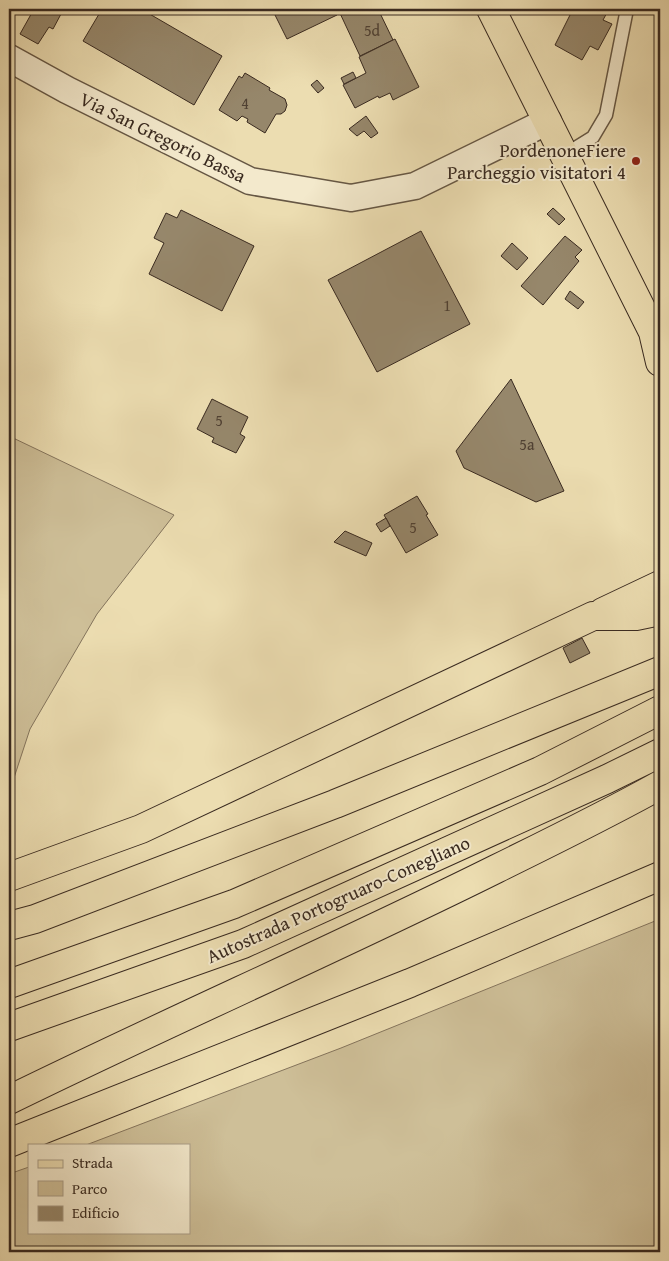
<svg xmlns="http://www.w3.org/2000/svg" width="669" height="1261" font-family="'Gentium Book Plus',serif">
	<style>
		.green { fill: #cebf98; stroke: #84745c }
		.building { fill: #96876b; stroke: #392a20 }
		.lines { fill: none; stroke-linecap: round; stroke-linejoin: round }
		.lane-casing { stroke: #665744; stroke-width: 15 }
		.street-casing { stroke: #665744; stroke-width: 29 }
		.primary-casing { stroke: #392a20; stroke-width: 30 }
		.highway-casing { stroke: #392a20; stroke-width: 30 }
		.path { stroke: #392a20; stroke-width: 3; stroke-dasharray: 4 2.5; stroke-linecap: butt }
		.lane { stroke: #f3e9cc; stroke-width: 12 }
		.street { stroke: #f3e9cc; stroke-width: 26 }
		.primary { stroke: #ecddb1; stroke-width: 28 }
		.highway { stroke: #ecddb1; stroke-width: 28 }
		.poi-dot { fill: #8f2418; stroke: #f3e9cc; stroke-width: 2 }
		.labels { text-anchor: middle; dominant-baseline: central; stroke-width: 4; stroke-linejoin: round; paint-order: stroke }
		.number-label { font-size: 16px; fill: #504133 }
		.street-label { font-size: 19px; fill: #392a20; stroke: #f3e9cc }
		.poi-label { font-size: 19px; fill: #392a20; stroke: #f3e9cc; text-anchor: end }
	</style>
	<rect width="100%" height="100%" fill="#ecddb1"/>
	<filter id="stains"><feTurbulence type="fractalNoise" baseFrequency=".004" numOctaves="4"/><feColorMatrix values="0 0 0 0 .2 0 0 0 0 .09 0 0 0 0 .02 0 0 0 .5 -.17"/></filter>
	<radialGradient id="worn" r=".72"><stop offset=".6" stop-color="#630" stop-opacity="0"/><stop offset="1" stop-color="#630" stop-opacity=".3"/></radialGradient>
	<!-- green -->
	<g class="green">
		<path d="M9,436l165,79 -77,99 -67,115 -21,64z"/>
		<path d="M660,919v333h-651v-78l20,-7v65h160v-87h-103l255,-97z"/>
	</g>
	<!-- building -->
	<g class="building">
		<path d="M34,9h24l-1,3 4,2 -8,15 -4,-2 -11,17 -18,-10z"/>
		<path d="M102,9h39l81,47 -28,49 -111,-64z"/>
		<path d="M272,9h106l15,31 -33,16 -22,-47 -3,2 2,4 -50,24z"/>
		<path d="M573,9h36l-6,11 9,4 -14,26 -8,-4 -8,14 -27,-15z"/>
		<path d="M395,39l24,48 -26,13 -3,-7 -11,5 -1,-2 -23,12 -12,-23 23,-12 -7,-16z"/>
		<path d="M353,72l3,6 -12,6 -3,-6z"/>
		<path d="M245,73l25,15 -1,2 16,9 2,6 -2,6 -4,3h-5l-11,19 -18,-11 1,-3 -6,-3 -5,5 -18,-11 20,-34 3,2z"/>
		<path d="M317,80l7,8 -6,5 -7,-8z"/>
		<path d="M366,116l12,17 -7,5 -7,-7 -7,5 -8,-7z"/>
		<path d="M553,208l12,11 -6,6 -12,-11z"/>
		<path d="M181,210l73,36 -32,65 -73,-37 15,-31 -10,-5 12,-25 11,5z"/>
		<path d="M421,231l49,93 -93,48 -49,-92z"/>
		<path d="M565,236l17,14 -7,7 4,4 -36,44 -22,-19z"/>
		<path d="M512,243l16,15 -11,12 -16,-14z"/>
		<path d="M570,291l14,11 -6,7 -13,-10z"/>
		<path d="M511,379l53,112 -28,11 -72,-34 -8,-17z"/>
		<path d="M212,399l36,18 -8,17 5,3 -9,16 -24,-11 2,-4 -17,-9z"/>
		<path d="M417,496l11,18 -2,1 12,20 -32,18 -22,-38z"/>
		<path d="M386,518l4,8 -9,6 -5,-8z"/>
		<path d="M345,531l27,12 -6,13 -32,-14z"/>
		<path d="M582,638l8,15 -20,10 -7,-15z"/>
	</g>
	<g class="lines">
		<defs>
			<path id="lane" d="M564,155l29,-18 13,-22 21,-106"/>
			<path id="street" d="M9,58l58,32 183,91 101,17 64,-12 133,-65"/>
			<g id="primary">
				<path d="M491,9l162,323 7,30"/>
				<path d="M603,612l57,-27"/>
				<path d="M9,877l132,-48 452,-213h43l24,-5"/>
				<path d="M9,1143l401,-160 250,-107"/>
			</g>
			<g id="highway">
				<path d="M9,926l26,-7 300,-115 325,-133"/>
				<path d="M9,984l225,-80 306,-133 120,-61"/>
				<path d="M9,1027l234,-83 364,-165 53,-26"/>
				<path d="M9,1100c161,-79 326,-151 487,-231 55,-27 110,-54 164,-84"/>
			</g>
		</defs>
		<!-- lane casing -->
		<use href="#lane" class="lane-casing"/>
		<!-- street casing -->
		<use href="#street" class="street-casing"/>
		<!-- primary casing -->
		<use href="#primary" class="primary-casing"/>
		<!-- highway casing -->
		<use href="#highway" class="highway-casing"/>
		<!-- path -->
		<path class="path" d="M656,387l4,8"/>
		<!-- lane -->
		<use href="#lane" class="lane"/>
		<!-- street -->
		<use href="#street" class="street"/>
		<!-- primary -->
		<use href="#primary" class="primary"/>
		<!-- highway -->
		<use href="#highway" class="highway"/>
	</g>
	<!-- markers -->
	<circle class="poi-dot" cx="636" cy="161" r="5"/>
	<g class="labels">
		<!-- number labels -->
		<g class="number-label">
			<text x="372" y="30">5d</text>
			<text x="245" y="103">4</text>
			<text x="447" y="305">1</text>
			<text x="219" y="420">5</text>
			<text x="527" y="444">5a</text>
			<text x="413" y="527">5</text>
		</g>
		<!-- street labels -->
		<g class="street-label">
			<text transform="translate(163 137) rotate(26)">Via San Gregorio Bassa</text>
			<text transform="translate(338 899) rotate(-24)">Autostrada Portogruaro-Conegliano</text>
		</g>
		<!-- poi labels -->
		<g class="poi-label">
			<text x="626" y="150">PordenoneFiere<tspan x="626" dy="22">Parcheggio visitatori 4</tspan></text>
		</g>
	</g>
	<!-- margin -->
	<rect width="669" height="1261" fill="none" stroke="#ecddb1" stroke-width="30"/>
	<rect x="10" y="10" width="649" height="1241" fill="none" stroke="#392a20" stroke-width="2.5"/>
	<rect x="15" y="15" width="639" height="1231" fill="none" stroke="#392a20"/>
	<!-- legend -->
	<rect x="28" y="1144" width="162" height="90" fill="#f3e9cc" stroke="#a99d87"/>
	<rect x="38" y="1160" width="25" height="8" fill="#ecddb1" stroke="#a99d87"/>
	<text x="72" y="1168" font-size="15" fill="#392a20">Strada</text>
	<rect x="38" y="1181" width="25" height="15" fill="#cebf98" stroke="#a99d87"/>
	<text x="72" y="1194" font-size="15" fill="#392a20">Parco</text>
	<rect x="38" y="1206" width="25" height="15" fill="#96876b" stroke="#a99d87"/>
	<text x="72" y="1218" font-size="15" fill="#392a20">Edificio</text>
	<rect width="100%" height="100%" filter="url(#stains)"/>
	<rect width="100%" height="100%" fill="url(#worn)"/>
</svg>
